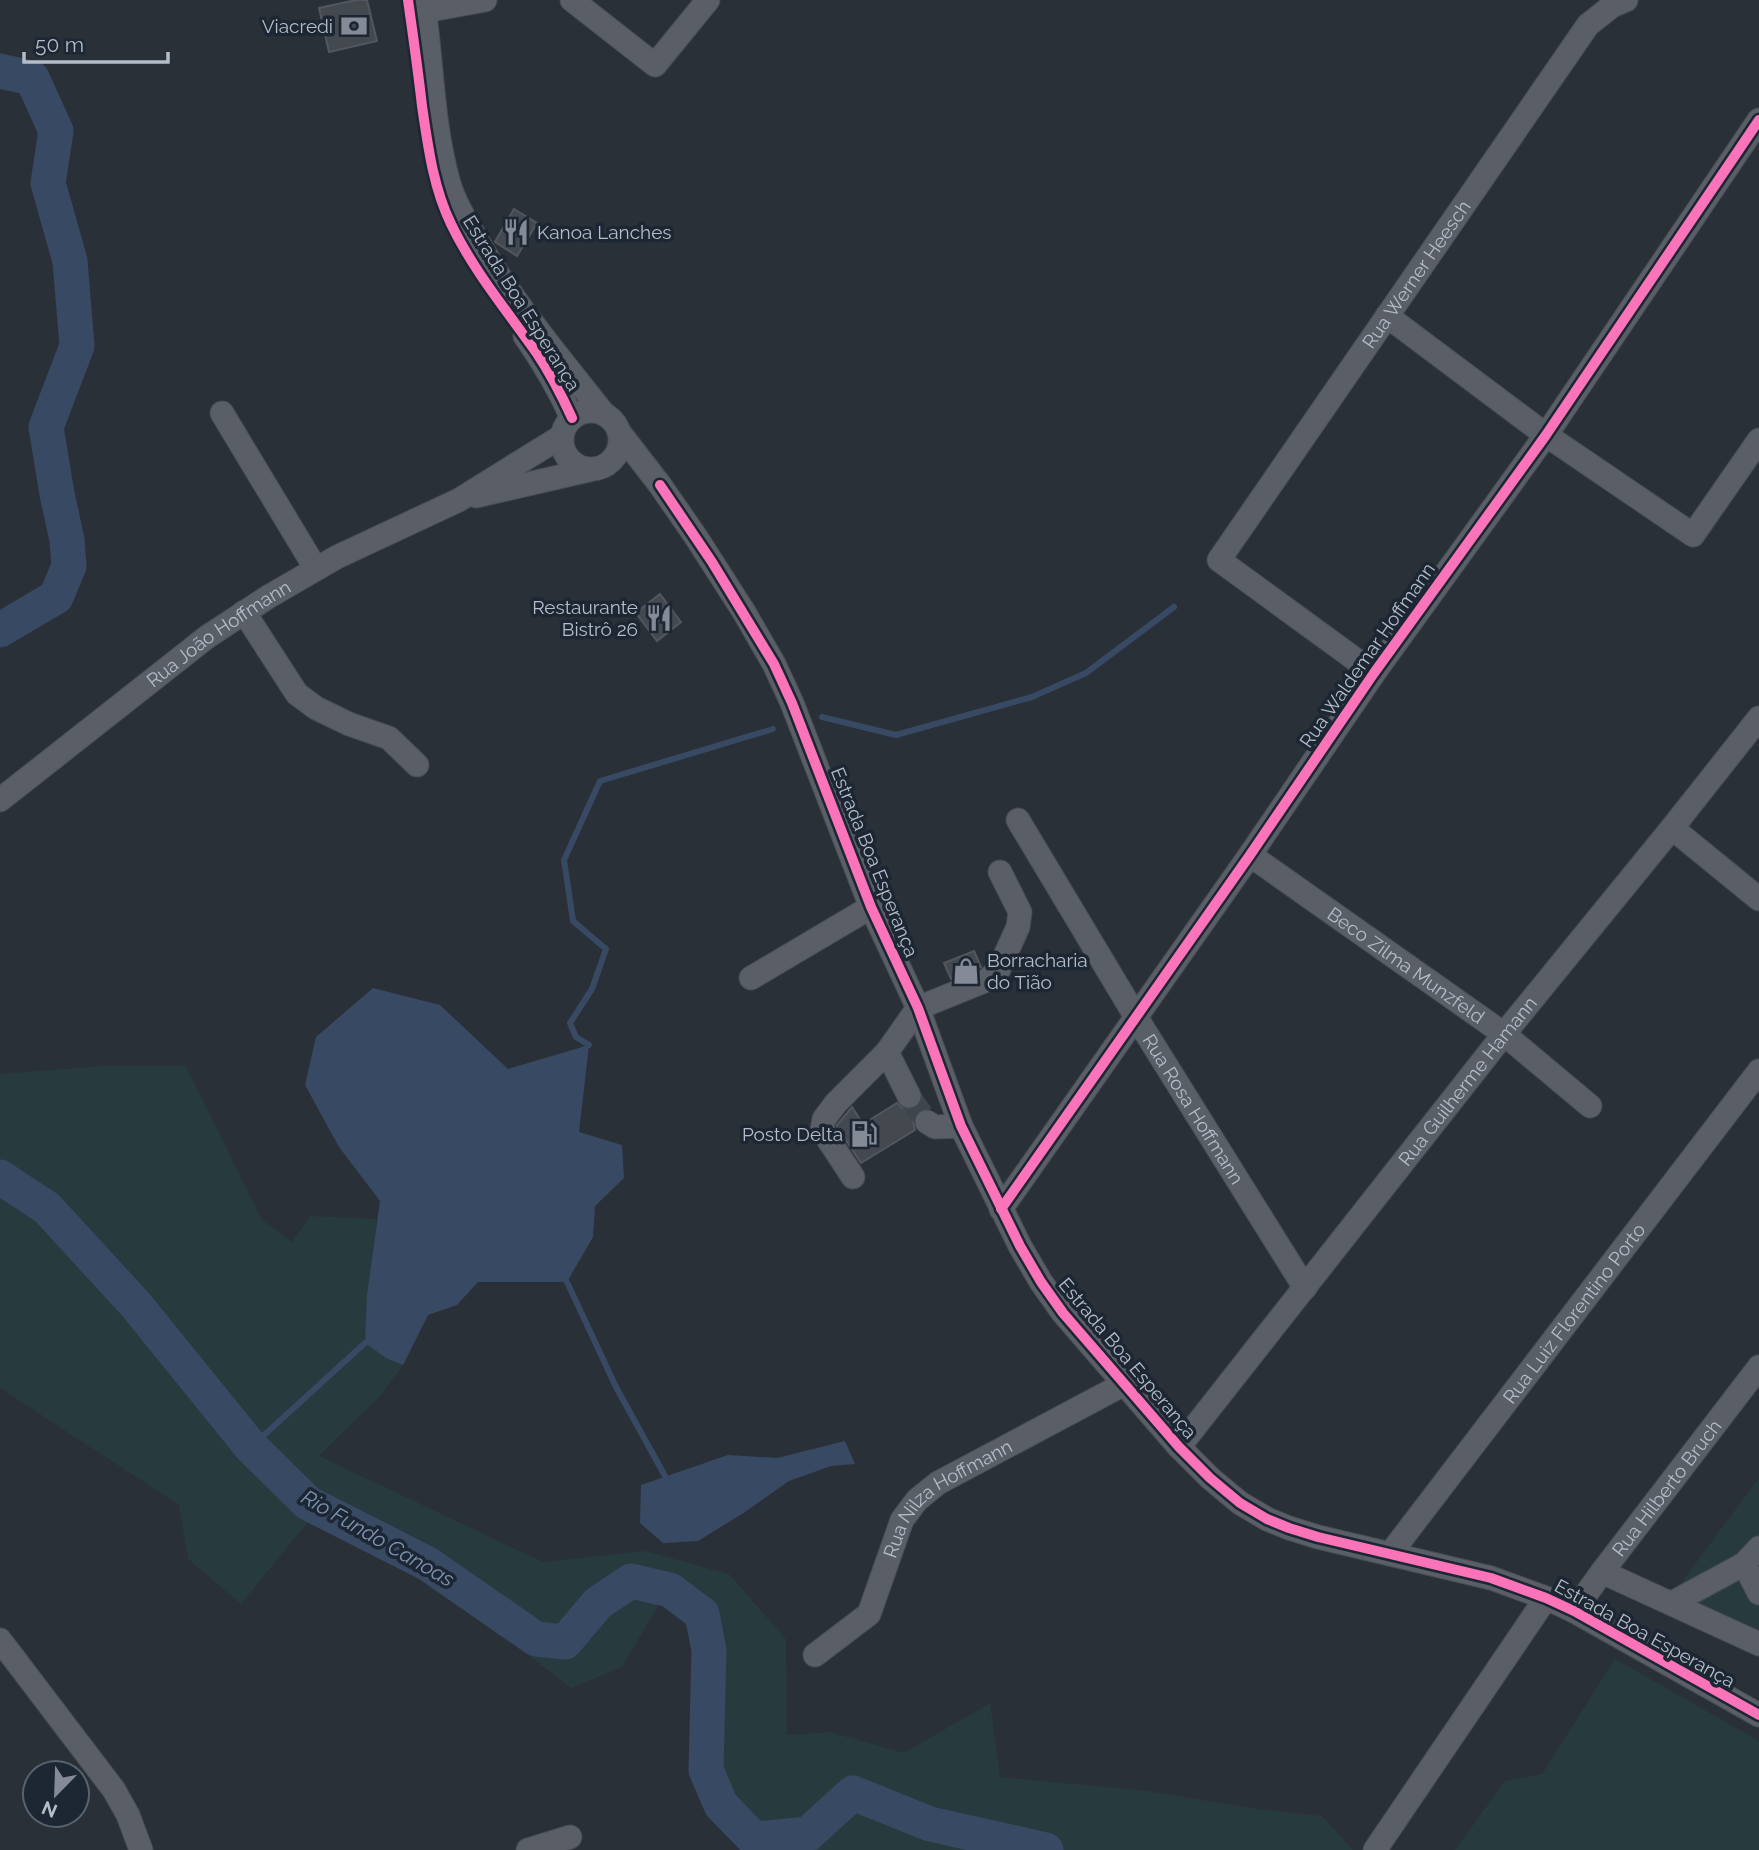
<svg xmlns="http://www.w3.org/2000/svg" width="1759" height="1850" font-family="Raleway,sans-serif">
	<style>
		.green { fill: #273a3e }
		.water { fill: #384963 }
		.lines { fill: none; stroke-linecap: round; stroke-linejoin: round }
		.stream { stroke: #384963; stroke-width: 6 }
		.river { stroke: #384963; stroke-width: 35 }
		.building { fill: #444950; stroke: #52575f; stroke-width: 2 }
		.minor-tunnel { stroke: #3f454e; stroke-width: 23; stroke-dasharray: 23 11; stroke-linecap: butt }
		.minor-casing { stroke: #484c53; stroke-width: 25 }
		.minor { stroke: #5a5e66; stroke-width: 23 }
		.cycleway-casing { stroke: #1d2633; stroke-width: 15 }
		.cycleway { stroke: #fb73b8; stroke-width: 10 }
		.labels { text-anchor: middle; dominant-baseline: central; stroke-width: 7; stroke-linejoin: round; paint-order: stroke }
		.poi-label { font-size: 19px; fill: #b4bcc9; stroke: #1d2633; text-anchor: end }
		.street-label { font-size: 19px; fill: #b4bcc9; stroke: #1d2633 }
		.water-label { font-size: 21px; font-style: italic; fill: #7c92b1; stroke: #1d2633 }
	</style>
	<rect width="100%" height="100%" fill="#2a3038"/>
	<!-- green -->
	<g class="green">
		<path d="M103,1066h83l76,154 30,22 18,-26 67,3 -10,75 19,64 17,7 -22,30 -62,61 224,106 102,-11 84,23 57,65 1,96 43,-3 74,21 86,-50 10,74 147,14 111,18 64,7 31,34h-596l-3,-11 -48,-69 3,-120 -7,-36 -31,-24 -13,16 -36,61 -51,21 -149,-114 -115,-51 -66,81 -53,-45 -9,-54 -179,-117v-314z"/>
		<path d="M1759,1478v177l-93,-52z"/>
		<path d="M1615,1659l144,82v109h-304l50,-69 37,-7z"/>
	</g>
	<!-- water -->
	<g class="water">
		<path d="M373,988l67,17 68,64 81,-24 -10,87 43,13 2,33 -29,28 -2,31 -26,45h-89l-21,23 -29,10 -25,50 -17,-7 -21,-15 2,-49 13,-93 -41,-54 -34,-62 11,-48z"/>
		<path d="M845,1441l10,23 -24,2 -42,15 -44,31 -47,29 -35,2 -23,-20 1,-38 87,-30 49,3z"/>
	</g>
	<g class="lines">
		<!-- stream -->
		<g class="stream">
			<path d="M822,717l74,18 136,-38 54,-24 88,-66"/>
			<path d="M589,1045l-13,-8 -6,-14 22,-34 14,-40 -33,-28 -9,-61 36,-79 173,-52"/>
			<path d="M567,1282l49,105 49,89"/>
			<path d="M251,1447l114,-104"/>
		</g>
		<!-- river -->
		<g class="river">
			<path d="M0,71l32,7 24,53 -8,52 22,78 7,85 -31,81 11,67 10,46 2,26 -13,31 -56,33"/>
			<path d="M0,1177l47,31 89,97 115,142 57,56 120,61 108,75 29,3 33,-39 33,-22 39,9 32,24 7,36 -3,120 15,35 33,34 54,-5 45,-41 77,31 116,26"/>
		</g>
	</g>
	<!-- building -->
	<g class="building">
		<path d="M356,0h11l10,41 -48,11 -10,-44z"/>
		<path d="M514,209l23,14 -20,33 -22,-14z"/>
		<path d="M660,594l21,28 -24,19 -21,-28z"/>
		<path d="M974,951l7,16 -30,12 -7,-16z"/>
		<path d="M897,1103l4,4 6,3 8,-1 5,-4 2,4 -6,5 -3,7 2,9 -54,33 -24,-36v-2l15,-18 11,17z"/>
	</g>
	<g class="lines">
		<!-- minor-tunnel -->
		<path class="minor-tunnel" d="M909,1096l18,26"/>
		<defs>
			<g id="minor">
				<path d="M423,0c9,59 9,122 25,180 5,19 15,36 25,53 36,65 85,123 131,181"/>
				<path d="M572,0l83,65 53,-65"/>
				<path d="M425,11l60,-11"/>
				<path d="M1387,316l159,119 147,100 66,-95"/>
				<path d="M525,336c18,26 34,53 47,82"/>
				<circle cx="591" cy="440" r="29"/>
				<path d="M222,413l94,156"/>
				<path d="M619,432l41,53 36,52 48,75 30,52 18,39 79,204 47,101 43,118 59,120 21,36 22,31 116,134 31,31 30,25 27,16 22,9 29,9 173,41 55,20 28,13 185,104"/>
				<path d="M476,496l113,-26"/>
				<path d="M244,612l53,82 19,14 33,16 40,14 28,27"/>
				<path id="s1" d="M1374,673l-155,-113 369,-535 24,-19 14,-6"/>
				<path id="s2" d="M0,800l207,-163 61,-40 69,-40 122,-57 103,-64"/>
				<path id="s3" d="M1018,820l118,197 169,271"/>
				<path d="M1672,828l87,71"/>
				<path id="s4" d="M1250,855l254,179 86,72"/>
				<path d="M751,978l120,-71"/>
				<path d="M887,1052l22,44"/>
				<path d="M927,1122l8,5 26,-1"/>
				<path d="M853,1177l-31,-47 2,-11 12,-16 51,-51 31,-44 69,-28 11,-9 20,-44 2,-15 -20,-40"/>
				<path d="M1001,1209l249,-354 124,-182 172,-238 213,-315"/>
				<path id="s5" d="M1179,1447l325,-413 168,-206 87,-110"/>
				<path id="s6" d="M1390,1554l369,-483"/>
				<path d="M1744,1564l15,29"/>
				<path d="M1602,1572l157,72"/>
				<path d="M1672,1603l72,-39 15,-16"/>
				<path id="s7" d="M1574,1611l28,-39 157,-205"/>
				<path d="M0,1640l114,150 14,25 13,35"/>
				<path id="s8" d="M815,1655l54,-41 33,-94 15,-20 21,-17 186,-99"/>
				<path d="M528,1850l42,-13"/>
				<path d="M1375,1850l171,-252"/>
			</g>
		</defs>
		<!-- minor casing -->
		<use href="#minor" class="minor-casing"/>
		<!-- minor -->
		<use href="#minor" class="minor"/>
		<defs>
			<g id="cycleway">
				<path d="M408,0c5,35 10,70 14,106 6,40 11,81 29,118 22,46 56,87 85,128 14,21 26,44 36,66"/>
				<path d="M660,485l52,77 62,102 18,39 79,204 47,101 43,118 59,120 21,36 22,31 116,134 31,31 30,25 27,16 22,9 29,9 173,41 55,20 28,13 185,104"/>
				<path d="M1001,1209l249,-354 124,-182 172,-238 213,-315"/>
			</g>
		</defs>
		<!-- cycleway casing -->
		<use href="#cycleway" class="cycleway-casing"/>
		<!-- cycleway -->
		<use href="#cycleway" class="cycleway"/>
	</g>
	<!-- icons -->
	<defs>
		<symbol id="bank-bare" viewBox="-9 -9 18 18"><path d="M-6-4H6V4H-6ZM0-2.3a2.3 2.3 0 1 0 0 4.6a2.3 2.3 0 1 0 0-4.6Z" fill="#848b96" stroke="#1d2633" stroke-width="2.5" paint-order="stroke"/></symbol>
		<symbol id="restaurant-bare" viewBox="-9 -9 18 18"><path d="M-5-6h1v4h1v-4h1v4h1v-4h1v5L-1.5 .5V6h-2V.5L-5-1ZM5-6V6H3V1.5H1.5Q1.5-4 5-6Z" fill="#848b96" stroke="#1d2633" stroke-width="2.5" paint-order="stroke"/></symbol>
		<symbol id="shop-bare" viewBox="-9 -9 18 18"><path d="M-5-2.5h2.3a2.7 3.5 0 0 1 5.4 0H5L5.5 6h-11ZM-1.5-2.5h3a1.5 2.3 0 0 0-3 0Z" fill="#848b96" stroke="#1d2633" stroke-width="2.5" paint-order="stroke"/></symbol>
		<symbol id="fuel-bare" viewBox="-9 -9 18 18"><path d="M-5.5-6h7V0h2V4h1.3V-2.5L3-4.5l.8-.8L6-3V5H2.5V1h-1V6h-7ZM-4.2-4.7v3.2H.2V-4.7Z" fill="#848b96" stroke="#1d2633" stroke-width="2.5" paint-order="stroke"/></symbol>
	</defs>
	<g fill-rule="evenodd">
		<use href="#bank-bare" x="335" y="7" width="38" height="38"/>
		<use href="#restaurant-bare" x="497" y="213" width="38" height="38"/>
		<use href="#restaurant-bare" x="640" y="599" width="38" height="38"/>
		<use href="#shop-bare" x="947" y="952" width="38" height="38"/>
		<use href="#fuel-bare" x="845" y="1115" width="38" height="38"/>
	</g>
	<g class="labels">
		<!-- poi labels -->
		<g class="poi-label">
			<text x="333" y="26">Viacredi</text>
			<text x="537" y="232" text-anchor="start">Kanoa Lanches</text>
			<text x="638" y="607">Restaurante<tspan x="638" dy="22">Bistrô 26</tspan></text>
			<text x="987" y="960" text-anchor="start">Borracharia<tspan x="987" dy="22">do Tião</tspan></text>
			<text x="843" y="1134">Posto Delta</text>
		</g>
		<!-- street labels -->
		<g class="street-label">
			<text stroke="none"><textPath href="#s1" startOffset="539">Rua Werner Heesch</textPath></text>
			<text transform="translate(522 303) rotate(58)">Estrada Boa Esperança</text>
			<text stroke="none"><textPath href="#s2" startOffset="275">Rua João Hoffmann</textPath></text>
			<text transform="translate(1367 655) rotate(-55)">Rua Waldemar Hoffmann</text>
			<text transform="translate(875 862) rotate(68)">Estrada Boa Esperança</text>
			<text stroke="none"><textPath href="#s4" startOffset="191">Beco Zilma Munzfeld</textPath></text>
			<text stroke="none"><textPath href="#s5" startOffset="466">Rua Guilherme Hamann</textPath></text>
			<text stroke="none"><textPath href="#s3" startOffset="338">Rua Rosa Hoffmann</textPath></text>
			<text stroke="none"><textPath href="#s6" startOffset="303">Rua Luiz Florentino Porto</textPath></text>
			<text transform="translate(1128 1358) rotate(50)">Estrada Boa Esperança</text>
			<text stroke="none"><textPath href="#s7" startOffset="154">Rua Hilberto Bruch</textPath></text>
			<text stroke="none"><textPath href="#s8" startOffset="215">Rua Nilza Hoffmann</textPath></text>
			<text transform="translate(1645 1633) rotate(29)">Estrada Boa Esperança</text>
		</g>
		<!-- water labels -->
		<g class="water-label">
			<text transform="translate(378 1538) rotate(30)">Rio Fundo Canoas</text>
		</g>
	</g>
	<!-- north arrow -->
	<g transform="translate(56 1794) rotate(203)"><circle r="33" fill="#1d2633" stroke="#59626f" stroke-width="2"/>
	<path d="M0-5L12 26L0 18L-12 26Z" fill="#848b96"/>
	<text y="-10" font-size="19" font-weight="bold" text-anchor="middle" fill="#b4bcc9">N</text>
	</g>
	<!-- scale -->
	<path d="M24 52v10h144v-10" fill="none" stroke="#b4bcc9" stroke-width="3.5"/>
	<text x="35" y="52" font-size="21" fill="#b4bcc9" stroke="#1d2633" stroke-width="5" paint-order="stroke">50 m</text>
</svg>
